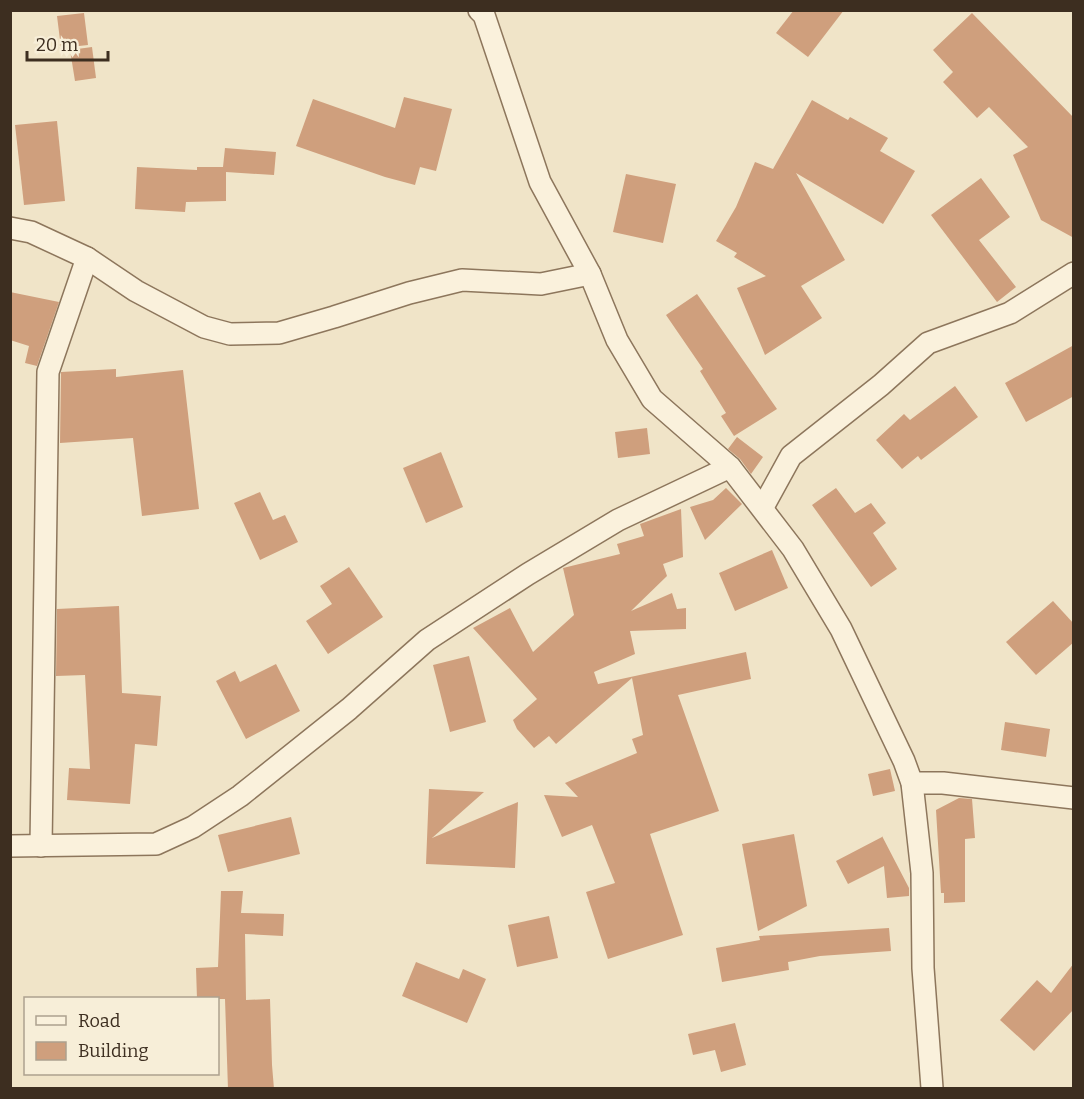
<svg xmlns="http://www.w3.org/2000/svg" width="1084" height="1099" font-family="Bitter,serif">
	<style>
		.building { fill: #cf9f7d }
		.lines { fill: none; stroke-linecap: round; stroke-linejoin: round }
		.minor-casing { stroke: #8d765c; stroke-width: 24 }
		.minor { stroke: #faf1dc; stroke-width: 21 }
	</style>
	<rect width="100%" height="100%" fill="#f0e4c8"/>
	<!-- building -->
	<g class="building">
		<path d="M794,10h50l-36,47 -32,-24z"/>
		<path d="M84,13l4,32 -27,3 -4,-32z"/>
		<path d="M972,13l102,105v120l-33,-18 -28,-65 15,-8 -39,-40 -12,11 -34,-36 10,-10 -20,-22z"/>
		<path d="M92,47l4,31 -21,3 -5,-31z"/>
		<path d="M404,97l48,12 -16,62 -16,-4 -5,18 -30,-8 -89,-31 17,-47 82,29z"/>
		<path d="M812,100l36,20 2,-3 38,21 -8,13 35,20 -32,53 -87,-51 49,87 -44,26 21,32 -57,37 -28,-67 29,-12 -32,-19 3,-4 -21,-12 20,-34 19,-45 18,7z"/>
		<path d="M57,121l8,80 -41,4 -9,-80z"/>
		<path d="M225,148l51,4 -2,23 -48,-3v29l-40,1 -1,10 -50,-3 2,-42 60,3v-3h26z"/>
		<path d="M626,174l50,10 -13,59 -50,-11z"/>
		<path d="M981,178l29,39 -31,23 37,47 -19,15 -66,-87z"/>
		<path d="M10,292l49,10 -22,64 -12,-3 4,-17 -19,-6z"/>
		<path d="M697,294l80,115 -43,27 -13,-20 5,-3 -26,-42 3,-2 -37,-54z"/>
		<path d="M1074,345v51l-48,26 -21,-39z"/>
		<path d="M116,369v8l67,-7 16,139 -57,7 -9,-78 -73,5 1,-71z"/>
		<path d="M955,386l23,31 -57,43 -3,-4 -16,13 -26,-29 28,-26 6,6z"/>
		<path d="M647,428l3,26 -32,4 -3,-26z"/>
		<path d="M737,437l26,20 -12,17 -11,-15 -12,-10z"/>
		<path d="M441,452l22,55 -37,16 -23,-55z"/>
		<path d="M726,488l16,16 -37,36 -15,-33 23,-7z"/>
		<path d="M836,488l19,25 16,-10 15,20 -13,10 24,36 -26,18 -59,-82z"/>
		<path d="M260,492l13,28 12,-5 13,27 -38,18 -26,-57z"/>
		<path d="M681,509l2,48 -20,7 4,12 -36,35 41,-18 5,16 9,-1v21l-56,2 5,23 -41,18 4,12 148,-32 5,27 -73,16 41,116 -69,23 33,101 -75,24 -22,-67 29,-9 -23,-58 -30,12 -18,-42 34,2 -13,-14 72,-30 -5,-14 11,-4 -11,-57 -76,66 -7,-8 -15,12 -17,-19 -4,-9 24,-21 -64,-71 37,-20 23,44 41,-37 -11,-47 57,-14 -3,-10 27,-8 -4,-12z"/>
		<path d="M772,550l16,38 -53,23 -16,-38z"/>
		<path d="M349,567l34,50 -55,37 -22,-33 26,-17 -12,-18z"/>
		<path d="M1053,601l21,23v18l-38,33 -30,-33z"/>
		<path d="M119,606l3,87 39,3 -4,50 -22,-2 -5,60 -63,-4 2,-32 21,1 -5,-94 -29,1 1,-67z"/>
		<path d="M469,656l17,66 -36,10 -17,-67z"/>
		<path d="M276,664l24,47 -54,28 -30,-58 19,-10 5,11z"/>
		<path d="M1005,722l45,7 -4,28 -45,-7z"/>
		<path d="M890,769l5,22 -22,5 -5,-22z"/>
		<path d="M429,789l55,3 -52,46 86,-36 -3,66 -89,-4z"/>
		<path d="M959,798l13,1 3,39 -10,1v63l-21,1v-10h-3l-5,-83z"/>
		<path d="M291,817l9,37 -72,18 -10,-37z"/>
		<path d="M794,834l13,72 -49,25 -16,-87z"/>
		<path d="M882,836l27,52v8l-22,2 -3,-32 -36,18 -12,-23 46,-24z"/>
		<path d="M221,891h22l-2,22 43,1 -1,22 -38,-2 1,66 24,-1 2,66 2,24h-46l-3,-90h-28l-1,-31 22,-1z"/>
		<path d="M549,916l9,42 -41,9 -9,-42z"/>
		<path d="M889,928l2,23 -71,5 -32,6 1,8 -67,12 -6,-34 44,-8 -1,-4z"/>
		<path d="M416,962l43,17 4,-10 23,10 -19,44 -65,-27z"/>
		<path d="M1074,963v46l-40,42 -34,-31 37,-40 14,13z"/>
		<path d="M735,1023l11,42 -25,7 -6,-22 -22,5 -5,-21z"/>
	</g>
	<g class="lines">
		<defs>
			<g id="minor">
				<path d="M479,10l5,5 56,167 50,92 27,66 35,59 78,68 63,82 48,80 63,132 8,22 10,90 1,95 9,120"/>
				<path d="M10,228l21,4 56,26 49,33 68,36 26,7 49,-1 55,-16 75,-24 53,-13 79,4 49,-10"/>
				<path d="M763,507l28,-51 90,-71 47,-42 82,-30 64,-40"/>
				<path d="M912,783h31l131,15"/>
				<path d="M10,846l146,-2 37,-17 47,-31 109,-87 78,-69 101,-66 90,-54 112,-53"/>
				<path d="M41,846l7,-474 39,-114"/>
			</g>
		</defs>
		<!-- minor casing -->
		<use href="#minor" class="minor-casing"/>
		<!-- minor -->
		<use href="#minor" class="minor"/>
	</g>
	<!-- border -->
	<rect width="1084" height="1099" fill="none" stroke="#3d2e20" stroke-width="24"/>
	<!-- legend -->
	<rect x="24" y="997" width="195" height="78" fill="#f7eed8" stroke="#ada18e" stroke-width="1.5"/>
	<rect x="36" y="1016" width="30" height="9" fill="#faf1dc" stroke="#ada18e" stroke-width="1.5"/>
	<text x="78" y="1027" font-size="18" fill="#3d2e20">Road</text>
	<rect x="36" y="1042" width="30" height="18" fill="#cf9f7d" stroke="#ada18e" stroke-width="1.5"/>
	<text x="78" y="1057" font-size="18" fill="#3d2e20">Building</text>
	<!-- scale -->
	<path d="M27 51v9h81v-9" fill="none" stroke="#3d2e20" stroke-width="3"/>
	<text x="36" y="51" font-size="18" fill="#3d2e20" stroke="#f7eed8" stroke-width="4.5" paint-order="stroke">20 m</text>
</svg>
